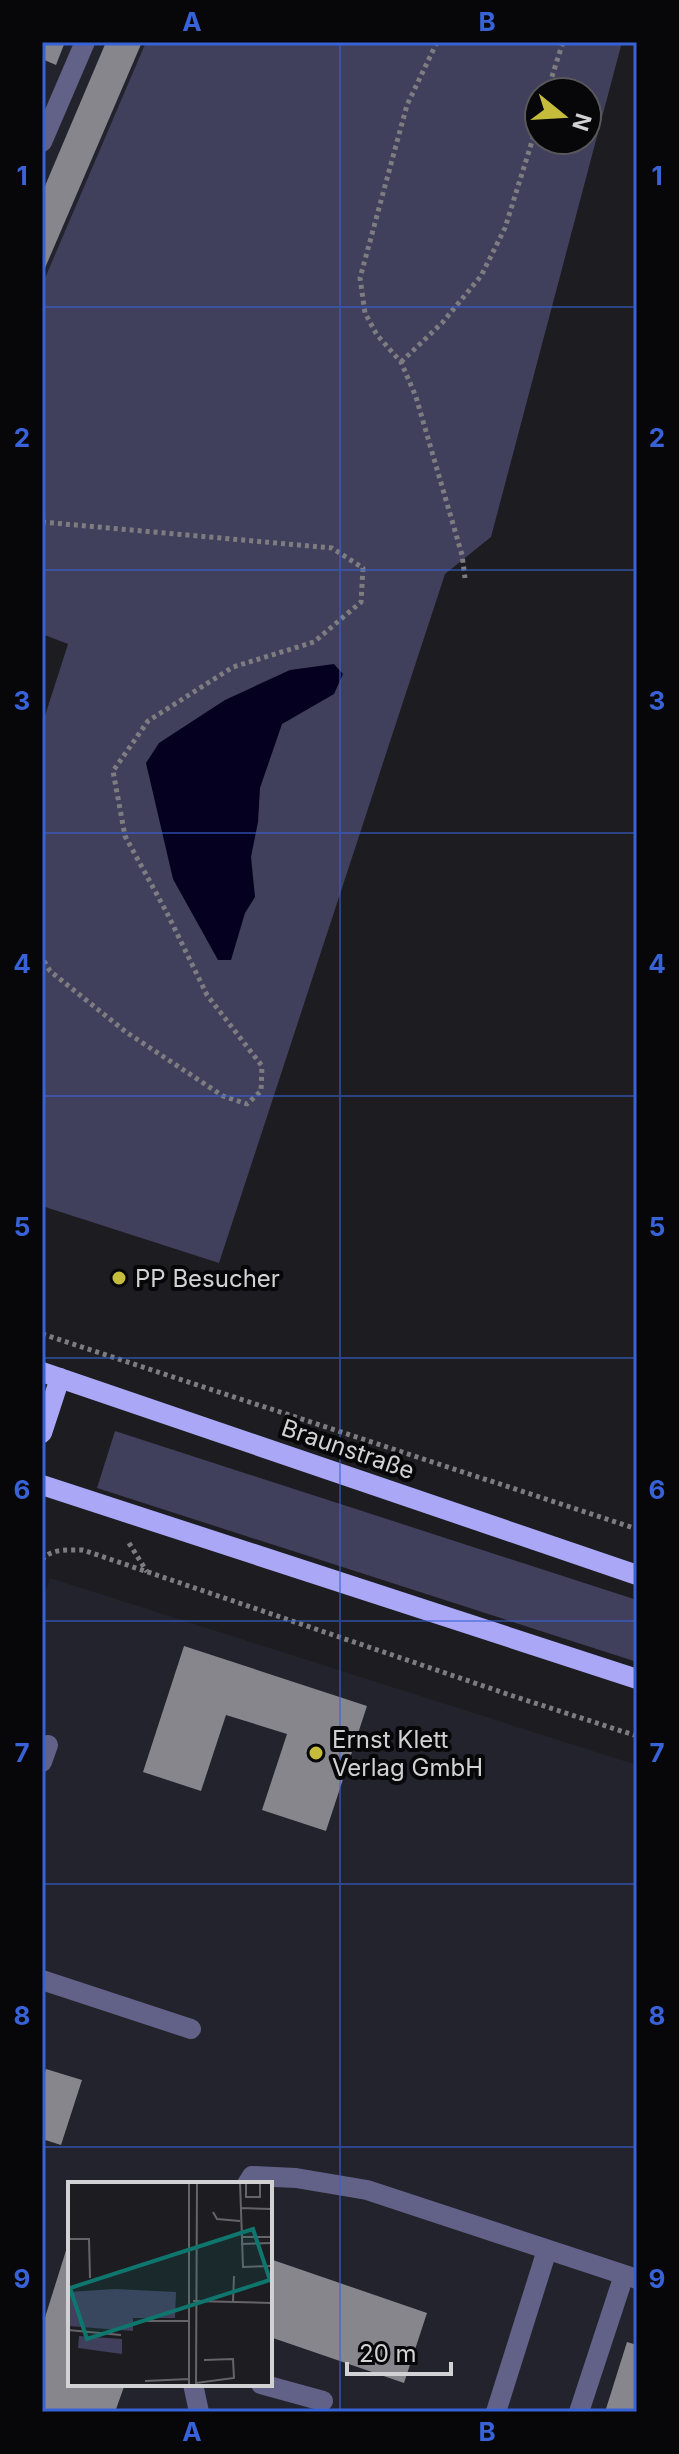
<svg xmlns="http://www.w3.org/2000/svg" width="679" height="2454" font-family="Inter,sans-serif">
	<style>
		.built { fill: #23232d; fill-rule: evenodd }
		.green { fill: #403f5c; fill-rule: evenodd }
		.water { fill: #05001f }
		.building { fill: #86868c }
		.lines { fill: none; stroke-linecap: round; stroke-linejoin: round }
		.path { stroke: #7d7d81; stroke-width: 5; stroke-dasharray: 4 4; stroke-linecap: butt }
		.minor { stroke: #626288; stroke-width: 20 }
		.major { stroke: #a9a7f6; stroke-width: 20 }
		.grid { fill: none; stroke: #3862d8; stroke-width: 2; stroke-opacity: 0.55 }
		.poi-dot { fill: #c6bc3c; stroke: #070709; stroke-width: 3 }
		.labels { text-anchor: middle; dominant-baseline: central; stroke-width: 8; stroke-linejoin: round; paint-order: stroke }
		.poi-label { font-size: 24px; fill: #d2d2d5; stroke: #070709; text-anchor: start }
		.street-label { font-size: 24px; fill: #d2d2d5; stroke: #070709 }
		.inset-road { fill: none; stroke: #656569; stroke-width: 2 }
		.view { fill: #0f766e; fill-opacity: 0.15; stroke: #0f766e; stroke-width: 4 }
		.inset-edge { fill: none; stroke: #d2d2d5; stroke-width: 4 }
		.neatline { fill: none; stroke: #3862d8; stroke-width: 3 }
		.grid-label { font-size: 26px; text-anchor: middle; font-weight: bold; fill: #3862d8 }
	</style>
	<rect width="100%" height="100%" fill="#1c1c21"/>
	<!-- built -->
	<g class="built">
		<path d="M42,42h104l-104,243z"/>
		<path d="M50,1578l587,187v647h-595v-811zM70,2184h200v200h-200z"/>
	</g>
	<!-- green -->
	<g class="green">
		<path d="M146,42h476l-131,495 -46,37 -226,689 -177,-57v-481l26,-81 -26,-10v-349zM539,92h48v48h-48z"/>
		<path d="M115,1431l522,169v62l-540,-174z"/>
	</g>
	<!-- water -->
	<path class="water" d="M334,664l9,10 -9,20 -52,30 -22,64 -2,34 -7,35 4,40 -10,16 -14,47h-13l-45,-81 -27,-116 13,-20 66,-43 65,-30z"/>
	<!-- building -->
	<g class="building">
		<path d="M42,42h23l-9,23 -14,-6z"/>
		<path d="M106,42h36l-100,233v-82z"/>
		<path d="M184,1646l183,60 -41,125 -64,-21 25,-76 -61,-19 -25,76 -58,-19z"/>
		<path d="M46,2069l36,11 -21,65 -19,-6v-58z"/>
		<path d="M69,2241l1,143h55l-10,28h-73v-85z"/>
		<path d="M270,2259l157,54 -23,70 -134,-46z"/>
		<path d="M627,2342l10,3v67h-32z"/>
	</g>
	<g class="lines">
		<!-- path -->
		<g class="path">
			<path d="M437,42l-30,63 -47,173 5,35 12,22 24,27 15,35 46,158 3,23"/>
			<path d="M547,92l16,-50"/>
			<path d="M401,362l41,-39 39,-47 24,-48 34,-109"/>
			<path d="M42,522l290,26 31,20 -2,34 -47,40 -81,25 -85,54 -35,50 12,65 42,77 40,82 55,71 -1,25 -14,13 -24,-8 -97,-64 -76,-61 -8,-13"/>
			<path d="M42,1334l595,195"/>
			<path d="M129,1543l18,29"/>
			<path d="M42,1560c9,-12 27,-10 41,-10l430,146 124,40"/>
		</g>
		<!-- minor -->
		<g class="minor">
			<path d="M42,142l43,-100"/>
			<path d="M42,1762l6,-17"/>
			<path d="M42,1980l149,49"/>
			<path d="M247,2184l5,-8 44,2 71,12 270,89"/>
			<path d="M193,2384l6,28"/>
			<path d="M261,2384l62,17"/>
			<path d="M496,2412l51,-162"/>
			<path d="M579,2412l45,-137"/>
		</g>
		<!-- major -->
		<g class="major">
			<path d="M42,1372l595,203"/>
			<path d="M42,1433l18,-55"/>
			<path d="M42,1485l595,194"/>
		</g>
	</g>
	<!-- grid -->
	<path class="grid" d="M340,42v2370M42,307h595M42,570h595M42,833h595M42,1096h595M42,1358h595M42,1621h595M42,1884h595M42,2147h595"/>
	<!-- markers -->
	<g class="poi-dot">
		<circle cx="119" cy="1278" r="8"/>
		<circle cx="316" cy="1753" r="8"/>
	</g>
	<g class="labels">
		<!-- poi labels -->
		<g class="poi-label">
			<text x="135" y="1278">PP Besucher</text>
			<text x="332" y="1739">Ernst Klett<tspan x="332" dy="28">Verlag GmbH</tspan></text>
		</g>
		<!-- street labels -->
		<g class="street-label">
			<text transform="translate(348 1449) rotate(19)">Braunstraße</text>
		</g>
	</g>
	<!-- overview -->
	<g transform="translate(68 2182)">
		<rect width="204" height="204" fill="#1c1c21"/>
		<path d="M47,107l61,3 -1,26h-42v13l-65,-5v-34zM11,154l43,3v15l-44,-6z" fill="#403f5c"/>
		<path class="inset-road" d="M172,0l3,85 29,-1M178,0v15h14v-15M172,26l32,1M145,30l4,7 23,2M173,55h31M0,57h21l1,39M173,62l31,-1M125,119l79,2M165,120l1,-26M77,139h44M0,148l53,5M77,199l44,-2M128,201l38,-5 -1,-19 -29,1M121,204v-204M128,204l1,-204"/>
		<path class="view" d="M185,47l17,51 -183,59 -17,-51z"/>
		<rect width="204" height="204" class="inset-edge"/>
	</g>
	<!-- border -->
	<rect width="679" height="2454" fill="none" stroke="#070709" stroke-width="88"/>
	<!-- north arrow -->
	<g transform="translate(563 116) rotate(108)"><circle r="38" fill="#070709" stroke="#58585b" stroke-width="2"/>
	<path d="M0-6L14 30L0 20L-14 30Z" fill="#c6bc3c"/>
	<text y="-12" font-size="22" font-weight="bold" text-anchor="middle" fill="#d2d2d5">N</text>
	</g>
	<!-- scale -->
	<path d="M347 2362v12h104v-12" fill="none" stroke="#d2d2d5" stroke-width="4"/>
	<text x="359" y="2362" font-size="24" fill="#d2d2d5" stroke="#070709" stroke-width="6" paint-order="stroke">20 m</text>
	<rect x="44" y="44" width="591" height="2366" class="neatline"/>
	<g class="grid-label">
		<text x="192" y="31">A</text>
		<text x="487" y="31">B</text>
		<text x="22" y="185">1</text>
		<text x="657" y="185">1</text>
		<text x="22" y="447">2</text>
		<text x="657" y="447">2</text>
		<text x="22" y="710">3</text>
		<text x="657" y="710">3</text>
		<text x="22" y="973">4</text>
		<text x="657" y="973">4</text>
		<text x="22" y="1236">5</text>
		<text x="657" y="1236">5</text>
		<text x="22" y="1499">6</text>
		<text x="657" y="1499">6</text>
		<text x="22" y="1762">7</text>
		<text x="657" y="1762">7</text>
		<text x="22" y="2025">8</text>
		<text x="657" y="2025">8</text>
		<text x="22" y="2288">9</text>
		<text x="657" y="2288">9</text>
		<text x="192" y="2441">A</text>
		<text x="487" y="2441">B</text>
	</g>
</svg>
